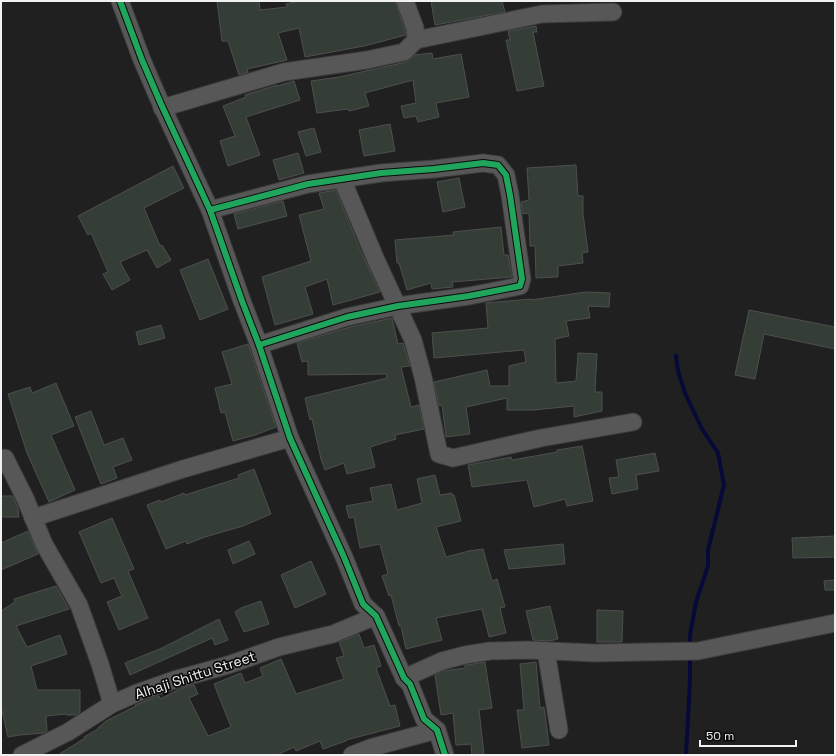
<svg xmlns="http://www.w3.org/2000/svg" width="836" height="756" font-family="'Space Grotesk',sans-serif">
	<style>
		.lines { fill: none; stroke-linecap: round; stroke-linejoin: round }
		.stream { stroke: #070938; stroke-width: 4 }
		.building { fill: #353e36; stroke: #4e4e4e }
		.minor-casing { stroke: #3c3c3c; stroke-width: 19 }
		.minor { stroke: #565756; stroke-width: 17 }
		.cycleway-casing { stroke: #0a0b0a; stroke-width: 8 }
		.cycleway { stroke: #20a55d; stroke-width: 6 }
		.labels { text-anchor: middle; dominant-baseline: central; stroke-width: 3.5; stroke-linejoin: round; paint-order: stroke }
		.street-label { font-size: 14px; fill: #f0f1f0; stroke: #0a0b0a }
	</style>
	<rect width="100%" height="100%" fill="#202020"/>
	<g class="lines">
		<!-- stream -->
		<g class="stream">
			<path d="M676,356l2,15 7,22 17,36 16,24 6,32 -16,65v16l-12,36 -6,33v12"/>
			<path d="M686,755l4,-75v-25"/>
		</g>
	</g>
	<!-- building -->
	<g class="building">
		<path d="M217,1h42l1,9 27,-3 -1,-3 14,-3h95l10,29 1,5 -42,11 -59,11 -6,-29 -21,5 9,27 -40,9 1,3 -9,3 -11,-34h-6z"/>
		<path d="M431,1h71l3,11 -70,13z"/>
		<path d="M536,26l1,6h-4l11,54 -27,5 -11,-51h4l-2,-9z"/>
		<path d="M432,53l1,6 28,-5 8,43 -33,6 3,14 -21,5 -2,-6 -12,2 -3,-12 15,-3 -3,-23 -48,13 4,13 -20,5 -1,-2 -31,4 -6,-32 28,-4 67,-15 9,-7z"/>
		<path d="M294,81l6,19 -54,17 14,38 -32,11 -8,-25 15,-5 -12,-30 23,-9 -1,-2 32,-10v1z"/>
		<path d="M390,124l5,27 -31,5 -5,-26z"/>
		<path d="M314,128l7,24 -15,4 -8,-24z"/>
		<path d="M298,153l6,20 -25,7 -6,-20z"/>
		<path d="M576,165l2,31h5v18l5,38 -6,1 1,10 -25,3v11l-22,1 -1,-32h-5l-1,-33 -6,1 -2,-12 8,-2 -2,-32z"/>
		<path d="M173,166l11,22 -40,20 16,38 2,-1 9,15 -14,8 -10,-18 -27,12 10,18 -18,10 -9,-16 5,-2 -17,-39 -3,2 -10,-19z"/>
		<path d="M459,178l6,29 -22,5 -6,-30z"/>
		<path d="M336,190l23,57 21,45 -47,13 -6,-26 -22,8 8,27 -38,11 -13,-48 49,-16 -12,-46 25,-6 -5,-16z"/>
		<path d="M283,201l4,15 -49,13 -4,-15z"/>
		<path d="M501,227l3,28h4l4,22 -60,5 1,5 -21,2 -1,-6 -24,7 -8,-27h-2l-2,-23 59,-5 -1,-3z"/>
		<path d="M208,259l20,50 -28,11 -20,-50z"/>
		<path d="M586,292l24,1 -1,14 -21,-1 2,12 -24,3 3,15 -14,3 1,44 20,-2 2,-28 19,1 -2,38h7v19l-28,6v-11l-41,4h-26v-12l-41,9 4,27 -24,3 -4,-32 -3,1 -5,-24 53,-12 3,16h19v-20l17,-4 -2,-12 -90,8 -2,-25 56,-5 -2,-25 45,-4v1z"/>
		<path d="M749,310l86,17v22l-71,-15 -9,45 -20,-4z"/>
		<path d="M392,318l6,26 5,-1 7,23 -9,1 10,40 8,-2 5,24 -29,6 1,4 -26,8 5,20 -28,7 -3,-11 -19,7 -4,-11 -9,-40 -2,1 -5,-22 82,-20 -1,-4 -78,1v-14l-6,1 -5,-19 53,-16z"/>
		<path d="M161,325l4,13 -26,7 -3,-13z"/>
		<path d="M248,344l28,83 -21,8 -22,6 -8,-29 -4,1 -6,-25 17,-4 -10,-32z"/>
		<path d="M56,383l18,43 -23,9 24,55 -26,12 -22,-49 -19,-59 22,-7 2,6z"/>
		<path d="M91,411l13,34 19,-7 9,22 -19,7 4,11 -16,6 -26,-67z"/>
		<path d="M582,446l11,55 -26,5 -2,-7 -31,8 -7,-27 -55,7 -4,-22 43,-8 1,3 45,-8v-2z"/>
		<path d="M655,453l4,18 -23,4 2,14 -26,5 -3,-16 10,-1 -3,-17z"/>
		<path d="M254,469l17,45 -28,12 -38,11 -18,7 -1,-3 -20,8 -19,-44 13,-5 1,2 23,-9 1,2 54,-17 -1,-3z"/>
		<path d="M435,475l5,20 12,-2v2h2l7,26 -25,6 10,30 23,-6 14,-2 9,32 5,-2 8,28 -5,1 6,25 -17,4 -7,-28 -46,9 6,22 -36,9 -5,-23h-2l-8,-31 -2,1 -7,-20 6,-2 -8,-30 -20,4 -6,-31 -5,1 -3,-12 27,-5 -3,-13 21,-4 6,26 25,-7 -5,-24z"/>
		<path d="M1,496h12l5,12 1,9h-18z"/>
		<path d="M112,518l22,51 -6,2 20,47 -29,12 -12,-28 15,-6 -8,-18 -13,5 -22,-51z"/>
		<path d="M28,531l10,23 -37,16v-27z"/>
		<path d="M835,536v21l-42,1 -1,-20z"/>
		<path d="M249,541l6,13 -22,10 -5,-14z"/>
		<path d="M563,544l2,20 -56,5 -5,-19z"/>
		<path d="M311,561l15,33 -31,14 -14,-33z"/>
		<path d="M835,580v10h-10l-1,-9z"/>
		<path d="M56,586l13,23 -53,17 11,21 33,-12 7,19 -36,12 6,24h43v22l-4,3h-9v-1l-21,2 1,15 -3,2 -24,2 -12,2 -7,-31v-95l14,-9 -1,-3z"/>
		<path d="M261,601l8,23 -25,8 -9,-20 6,-4z"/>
		<path d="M550,606l8,33 -9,2 -16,-1 -7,-29z"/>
		<path d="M597,610l26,1 -1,31h-25z"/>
		<path d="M219,619l9,21 -13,5 -3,-7 -82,37 -5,-12 37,-15z"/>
		<path d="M359,634l5,14 10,-3 7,21 -5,2 14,38 5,-1 5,21 -54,14v1l-23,8 -3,-8 -24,10 -2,-4 -17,8h-219l27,-17 -1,-1 14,-8v-1l8,-7 30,-15 -1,-1 24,-9 1,3 22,-11 12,-3 4,9 -9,4 19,38 23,-9 -17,-43 27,-11 4,10 18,-7 -3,-8 21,-9 15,35 48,-15 -8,-21 8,-2 -5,-14z"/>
		<path d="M485,662l7,46 -13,2 5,45h-12l-1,-11 -15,1 -3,-32 -12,2 -6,-40 8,-4 22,-3v-3h2z"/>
		<path d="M536,662l4,46 4,-1 5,38 -27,3 -5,-38h7l-4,-46z"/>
	</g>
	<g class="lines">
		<defs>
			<g id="minor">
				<path d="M120,1l22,59 19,44 49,106 32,91 17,44 31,93 54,119 19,47 13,12 28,62 6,6 14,35 13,11 8,25"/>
				<path d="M416,40l126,-26 71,-2"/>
				<path d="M162,108l122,-36 83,-12 37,-8 12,-12 -1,-12 -10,-27"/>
				<path d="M342,179l34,81 37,80 10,37 16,77 14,4 88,-20 92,-16"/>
				<path d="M210,210l98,-26 73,-11 53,-4 49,-6 15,2 8,10 4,20 12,84 -2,7 -51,10 -71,10 -51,11 -88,28"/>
				<path d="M5,458l20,40 19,46 35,61 21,59 12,40"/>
				<path d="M33,518l150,-49 107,-31"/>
				<path d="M546,651l13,79"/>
				<path d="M404,678l38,-17 23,-6 25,-4 38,-1 67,3 103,-2 137,-28"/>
				<path d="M22,755l46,-23 44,-28 25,-11 37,-13 54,-15 51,-18 54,-13 43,-18"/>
				<path d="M352,755l18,-7 67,-18"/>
			</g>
		</defs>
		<!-- minor casing -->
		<use href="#minor" class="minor-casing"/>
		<!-- minor -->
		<use href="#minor" class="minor"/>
		<defs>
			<g id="cycleway">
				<path d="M120,1l22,59 19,44 49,106 32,91 17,44 31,93 54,119 19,47 13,12 28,62 6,6 14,35 13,11 8,25"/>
				<path d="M210,210l98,-26 73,-11 53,-4 49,-6 15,2 8,10 4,20 12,84 -2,7 -51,10 -71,10 -51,11 -88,28"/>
			</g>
		</defs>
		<!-- cycleway casing -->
		<use href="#cycleway" class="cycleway-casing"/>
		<!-- cycleway -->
		<use href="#cycleway" class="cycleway"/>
	</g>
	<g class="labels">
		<!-- street labels -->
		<g class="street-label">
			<text transform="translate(195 675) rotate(-18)">Alhaji Shittu Street</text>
		</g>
	</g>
	<!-- border -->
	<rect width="836" height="756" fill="none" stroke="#f0f1f0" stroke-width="4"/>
	<!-- scale -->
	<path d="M700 740v6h96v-6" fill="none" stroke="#f0f1f0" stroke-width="2"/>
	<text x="706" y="740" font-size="12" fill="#f0f1f0" stroke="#0a0b0a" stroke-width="3" paint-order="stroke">50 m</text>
</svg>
